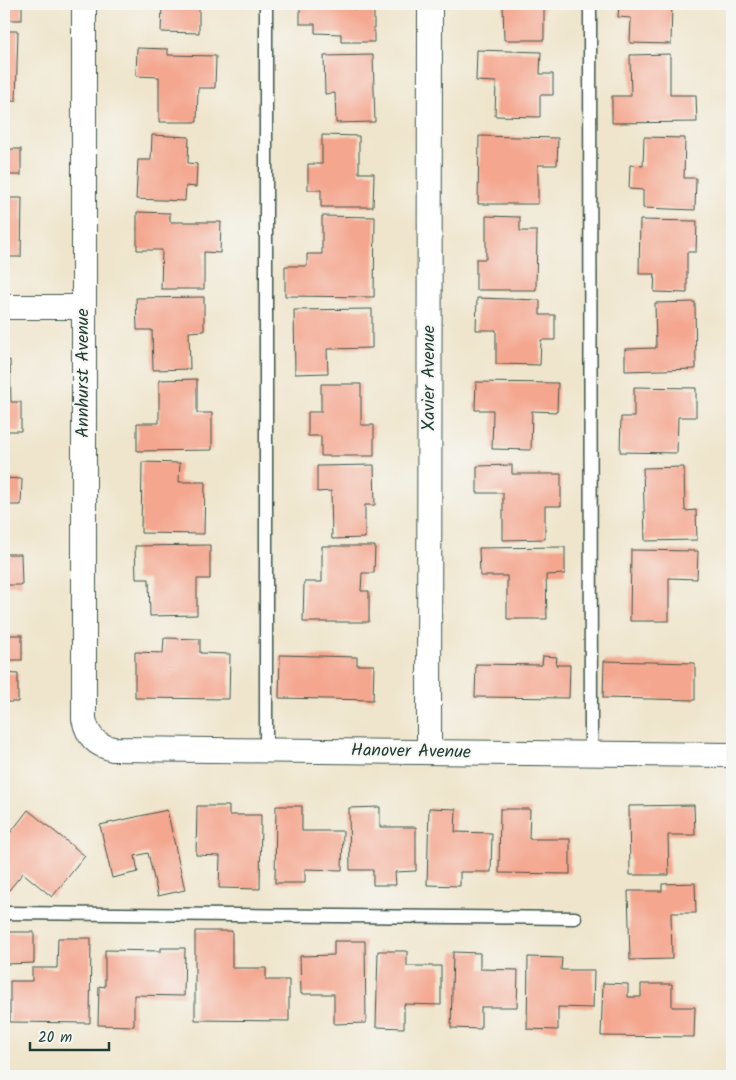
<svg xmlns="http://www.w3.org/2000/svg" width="736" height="1080" font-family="Kalam,sans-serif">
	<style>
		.building { fill: #f4a68e }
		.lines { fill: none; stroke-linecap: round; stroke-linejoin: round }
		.lane-casing { stroke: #3e564b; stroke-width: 15 }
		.street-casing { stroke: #3e564b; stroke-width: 26 }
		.lane { stroke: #fff; stroke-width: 12 }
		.street { stroke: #fff; stroke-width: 24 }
		.labels { text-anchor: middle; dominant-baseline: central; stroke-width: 4; stroke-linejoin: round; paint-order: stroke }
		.street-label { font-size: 18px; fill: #1f3d34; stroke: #f6f6f2 }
	</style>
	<rect width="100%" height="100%" fill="#f6f6f2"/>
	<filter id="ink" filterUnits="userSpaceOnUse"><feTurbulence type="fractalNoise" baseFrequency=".02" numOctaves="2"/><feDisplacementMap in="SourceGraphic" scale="10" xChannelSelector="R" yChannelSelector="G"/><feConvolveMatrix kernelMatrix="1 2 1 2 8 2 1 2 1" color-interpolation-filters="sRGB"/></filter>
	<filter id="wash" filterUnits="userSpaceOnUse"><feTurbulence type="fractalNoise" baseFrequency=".0096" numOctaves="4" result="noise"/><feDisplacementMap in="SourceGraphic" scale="20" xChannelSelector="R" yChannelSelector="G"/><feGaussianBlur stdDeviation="1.12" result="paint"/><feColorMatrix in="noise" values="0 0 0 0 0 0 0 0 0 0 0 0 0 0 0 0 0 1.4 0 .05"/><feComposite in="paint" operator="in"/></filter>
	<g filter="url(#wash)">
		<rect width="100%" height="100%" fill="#efe5cc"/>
		<g id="blocks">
			<!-- building -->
			<g class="building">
				<rect x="4" y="4" width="18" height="16"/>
				<path d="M162,4h37v29l-38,-1z"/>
				<path d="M300,4h53v5h21v33h-33v-8l-26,-1v-9h-15z"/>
				<path d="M503,4h41v36h-40z"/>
				<path d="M619,4h53l-1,40 -41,-1 1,-25 -13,-1z"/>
				<path d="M4,31h14l-2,70h-12z"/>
				<path d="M137,48l31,1v6l48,1 -1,32h-17l-1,34h-38v-45l-23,-1z"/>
				<path d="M477,50l64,2 -1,22h13v21h-13v22l-45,-1 1,-34 -20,-1z"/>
				<path d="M670,54v41h26l1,27 -85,1v-27h19l-1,-41z"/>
				<path d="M373,55l2,67 -39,1 -1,-30 -10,1 -1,-38z"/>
				<path d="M152,135l37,2 -1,26 9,1 -1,23 -10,-1 -1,15 -49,-2 2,-39h13z"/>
				<path d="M322,135l37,1v37h15l-1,34h-52v-17h-13v-26h14z"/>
				<path d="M479,136l79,2 -1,27h-19v39h-60z"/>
				<path d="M644,137l41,1 -1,40h12l-1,32 -52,-2v-18l-14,-1 1,-24 13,1z"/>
				<rect x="4" y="149" width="17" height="26"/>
				<path d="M4,198h18l-1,59h-17z"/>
				<path d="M137,212l33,1v9h51l-1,31 -16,-1v37h-43l1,-39h-25z"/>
				<path d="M322,216l53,1 -1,80 -89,-1v-30h22v-12h15z"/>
				<path d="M486,216l34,1v14h17l-1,59h-60v-31h10z"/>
				<path d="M640,220l57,1 -1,31h-9v41l-33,-1 1,-18h-16z"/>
				<path d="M204,297v34l-15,1 1,37 -37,1 -1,-40h-15l-1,-32z"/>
				<path d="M477,298l63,2v15h15v25h-14l-1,25 -44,-1v-34h-20z"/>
				<path d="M695,302l1,67 -71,2v-22l31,-1 -1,-45z"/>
				<path d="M372,309v39l-45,1 1,24 -33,1 -1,-64z"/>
				<path d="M10,360l1,42h10v29h-17v-70z"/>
				<path d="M197,379v34h15v37l-75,1v-28h22v-43z"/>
				<path d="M476,382l82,1 -1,29 -25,-1 -1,39 -39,-1 1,-39h-18z"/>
				<path d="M321,384h40v41h13v31h-53v-20h-13v-24h13z"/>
				<path d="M634,387l62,1v29h-18l-1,36 -57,-1 1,-35h13z"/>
				<path d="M142,462l38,1 -1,19h26l-1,52 -63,-1z"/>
				<path d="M374,465l1,40h-10v33l-33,1 -1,-48 -14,1v-26z"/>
				<path d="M512,465v9h49v32h-16v33l-42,1v-47h-26v-27z"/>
				<path d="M684,467l1,44 11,-1 1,30 -52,1 -2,-73z"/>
				<path d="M4,478l18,1 -1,26h-17z"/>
				<path d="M210,545v34h-13v36l-47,1 -1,-37h-13l-1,-33z"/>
				<path d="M322,546h53l-1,27h-12l-1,18h8v31h-66l1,-40h18z"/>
				<path d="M565,547v27l-19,1 1,44h-40v-43h-27l-1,-28z"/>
				<path d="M631,550l67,1 -1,28 -28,-1v43h-39z"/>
				<path d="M4,554h17l1,31h-18z"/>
				<rect x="4" y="635" width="18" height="25"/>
				<path d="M164,638l36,1v14l30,1 -1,45 -94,-1v-46l28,1z"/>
				<path d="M280,655l77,2v8h17l-1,35 -94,-2z"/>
				<path d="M543,656l14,1 -1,8h14l-1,33 -94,-1 1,-33 66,1z"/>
				<path d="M604,661l91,2v37l-92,-2z"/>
				<path d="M4,673l14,1v28h-14z"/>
				<path d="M694,805l1,30h-27l1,40h-39l-1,-69z"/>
				<path d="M197,806h32v9h32l-1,74 -41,-1 1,-32 -24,-1z"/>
				<path d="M276,806h26v25h41l-1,39 -37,-1v14h-30z"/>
				<path d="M380,807v20h36v44l-21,1 1,13h-23v-15h-23l-1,-62z"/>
				<path d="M429,808l27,1 -1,23 37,1 -1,39h-31v14l-33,-1z"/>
				<path d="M500,809h30l-1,30h41v35l-71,-1z"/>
				<path d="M28,810l57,46 -33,41 -29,-24 -18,22 -1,-2v-52z"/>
				<path d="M167,810l18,80 -27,6 -10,-43 -13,3 3,16 -26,6 -12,-53z"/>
				<path d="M695,883l1,30h-25l1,46 -42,1 -2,-69h34v-7z"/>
				<path d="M195,931h37v37h34v12h23v41l-94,-1z"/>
				<path d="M6,932h28v31l-28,1z"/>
				<path d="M58,938h33l-1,85 -80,-1v-41h22v-13h25z"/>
				<path d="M334,941h31l1,82 -32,1v-30h-33l-1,-38 34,-1z"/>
				<path d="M161,948h24l-1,48 -50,-1v31l-36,-1 1,-39 6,1v-37l56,1z"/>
				<path d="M378,951h29v15h34v39l-37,-1v24l-28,-1z"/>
				<path d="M453,952l27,1v16l38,1 -1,37h-36v22l-30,-1z"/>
				<path d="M528,957l34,1 -1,12h33l-1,38 -35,-1v23l-31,-1z"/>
				<path d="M603,983l25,1v13h13v-13h31v23h23l-1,30 -93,-1z"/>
			</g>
		</g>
	</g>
	<g filter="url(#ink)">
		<use href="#blocks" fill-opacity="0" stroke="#3e564b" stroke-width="1"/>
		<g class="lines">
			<defs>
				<g id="lane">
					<path d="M266,4v746"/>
					<path d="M590,4l1,749"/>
					<path d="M4,913l571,5"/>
				</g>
				<g id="street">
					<path d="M84,4v715c4,18 12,26 29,30l619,6"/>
					<path d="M4,307h79"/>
					<path d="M429,752l1,-748"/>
				</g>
			</defs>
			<!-- lane casing -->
			<use href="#lane" class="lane-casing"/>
			<!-- street casing -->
			<use href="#street" class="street-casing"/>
			<!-- lane -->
			<use href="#lane" class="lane"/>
			<!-- street -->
			<use href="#street" class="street"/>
		</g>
	</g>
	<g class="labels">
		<!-- street labels -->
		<g class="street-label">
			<text transform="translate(83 373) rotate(-90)">Annhurst Avenue</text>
			<text transform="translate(429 378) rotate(-90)">Xavier Avenue</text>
			<text transform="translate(411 752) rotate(1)">Hanover Avenue</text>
		</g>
	</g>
	<!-- margin -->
	<rect width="736" height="1080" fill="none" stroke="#f6f6f2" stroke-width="20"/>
	<!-- scale -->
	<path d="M30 1042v8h79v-8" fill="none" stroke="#1f3d34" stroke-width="2.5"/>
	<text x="38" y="1042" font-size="15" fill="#1f3d34" stroke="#f6f6f2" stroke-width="4" paint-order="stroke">20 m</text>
</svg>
